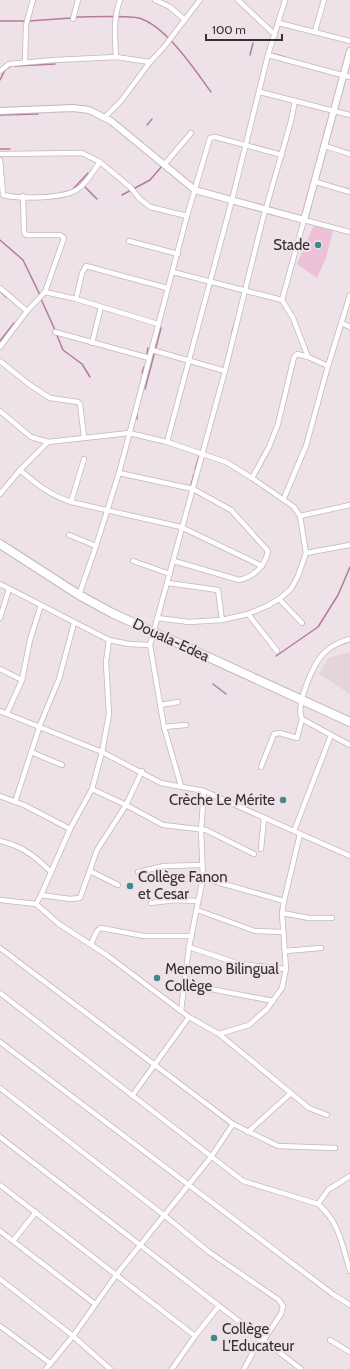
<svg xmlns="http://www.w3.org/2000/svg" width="350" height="1369" font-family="Cabin,sans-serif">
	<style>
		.built { fill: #e6d4dd }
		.green { fill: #ecc1d7 }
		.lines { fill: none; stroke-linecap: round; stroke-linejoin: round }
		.stream { stroke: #b57b9a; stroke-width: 1.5 }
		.street-casing { stroke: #c3b7bd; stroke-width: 6 }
		.secondary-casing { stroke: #c3b7bd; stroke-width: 8 }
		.highway-casing { stroke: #c3b7bd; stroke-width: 10 }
		.street { stroke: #fff; stroke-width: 4.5 }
		.secondary { stroke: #fff; stroke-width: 6 }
		.highway { stroke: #fff; stroke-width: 8 }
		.poi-dot { fill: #408889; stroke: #eee2e8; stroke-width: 1.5 }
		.labels { text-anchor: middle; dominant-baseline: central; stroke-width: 4; stroke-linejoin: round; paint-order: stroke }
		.poi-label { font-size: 15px; fill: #353033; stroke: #eee2e8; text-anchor: start }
		.street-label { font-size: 15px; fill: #353033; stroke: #eee2e8 }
	</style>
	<rect width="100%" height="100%" fill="#eee2e8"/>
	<!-- built -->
	<path class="built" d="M350,652v42l-31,-20 9,-16z"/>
	<!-- green -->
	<path class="green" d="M314,225l19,6 -7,27 -9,20 -20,-14z"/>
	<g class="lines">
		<!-- stream -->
		<g class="stream">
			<path d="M75,17c13,0 53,-2 64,1 27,8 56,52 72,74"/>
			<path d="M0,21h25"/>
			<path d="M29,21l42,-3"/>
			<path d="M274,54l11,3"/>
			<path d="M250,55l3,-12"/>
			<path d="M15,66l40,-2"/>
			<path d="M0,80l5,-10 6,-4"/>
			<path d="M0,115l38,-1"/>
			<path d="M147,125l5,-6"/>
			<path d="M0,149h10"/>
			<path d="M85,187l12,12"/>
			<path d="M73,189l15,-16"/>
			<path d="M122,195l28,-15 12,-14"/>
			<path d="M0,240l23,20 17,35"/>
			<path d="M1,292l5,5"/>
			<path d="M41,299l14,31"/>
			<path d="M232,332l3,-10"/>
			<path d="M56,333l7,17 19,14 8,13"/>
			<path d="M0,341l14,-18"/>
			<path d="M147,353l1,-5"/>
			<path d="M142,373l2,-6"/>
			<path d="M145,389l16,-61"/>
			<path d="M137,414v5"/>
			<path d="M195,470l4,-14"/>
			<path d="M191,485l3,-11"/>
			<path d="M276,656l42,-29 20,-32 12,-28"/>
			<path d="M213,684l13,10"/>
		</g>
		<defs>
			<g id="street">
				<path d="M155,0l15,7 15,13"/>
				<path d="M238,0l37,35"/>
				<path d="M73,19l5,-19"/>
				<path d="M279,23l71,18"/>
				<path d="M315,31l9,-31"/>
				<path d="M268,55l82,22"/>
				<path d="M116,57c-1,-20 -3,-38 4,-57"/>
				<path d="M25,62l1,-37 7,-25"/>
				<path d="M0,71l9,-7 46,-4 61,-3 34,5"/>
				<path d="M260,92l90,23"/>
				<path d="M105,117l16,-16 29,-39 14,-15 36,-47"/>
				<path d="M325,146l25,8"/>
				<path d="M0,154l82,-1 18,9 30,25 10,12 10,8 37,9"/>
				<path d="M0,160l3,35c17,4 61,4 75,-6 9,-6 15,-18 22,-27"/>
				<path d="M164,165l27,-32"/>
				<path d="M316,182l34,10"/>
				<path d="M129,241l49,13"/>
				<path d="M173,272l109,28"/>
				<path d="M0,288l27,23"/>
				<path d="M45,292l31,7 82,25"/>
				<path d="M76,299l6,-26 4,-7 81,22"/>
				<path d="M342,323l8,4"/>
				<path d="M55,332l94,26"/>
				<path d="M92,343l9,-36"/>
				<path d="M0,347l27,-36 18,-19 19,-54 -4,-3h-34l-2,-3 -1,-36"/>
				<path d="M152,350l73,21"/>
				<path d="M0,361l30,24 20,13 28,4 2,2 4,33"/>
				<path d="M328,366l-20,-9 -15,-39 -11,-18 22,-80 46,12"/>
				<path d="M0,411l31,26 17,5"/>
				<path d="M167,442l65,-242 36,-145 17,-55"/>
				<path d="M20,470c18,15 28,24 51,32l110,25 81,39"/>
				<path d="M119,473l74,16 38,21 37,41c-3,15 -14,26 -29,29l-65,-19"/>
				<path d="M252,478l17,-31 9,-23 16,-67 3,-3 11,3"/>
				<path d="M0,494l20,-24 28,-28 81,-9 38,9 59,20 26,16 42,29 6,9 6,37 -8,23 -7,13 -12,10 -12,7 -19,8 -26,6 -33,2 -32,-4"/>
				<path d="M284,498l22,-52 22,-80 22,-71"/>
				<path d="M71,502l13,-43"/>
				<path d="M300,516l50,-11"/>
				<path d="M69,535l27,11"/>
				<path d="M306,553l44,-8"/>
				<path d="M133,561l37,13"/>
				<path d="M168,583l50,7 4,30"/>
				<path d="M0,584l109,56 20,4 21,1"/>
				<path d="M79,595l17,-49 23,-73 68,-257 23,-78 5,-1 67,18"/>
				<path d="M279,599l23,24"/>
				<path d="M248,614l29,37"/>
				<path d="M0,618l9,-29"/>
				<path d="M0,669l22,11"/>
				<path d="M160,705l18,-3"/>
				<path d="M0,711l102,41 59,31 43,8 146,65"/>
				<path d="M7,713l15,-33 8,-40 11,-35"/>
				<path d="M164,727l22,-2"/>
				<path d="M331,735l19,10"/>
				<path d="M31,752l31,13"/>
				<path d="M261,767l13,-33 6,-1 17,5 5,-19"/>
				<path d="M181,786l-17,-59 -14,-82 75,-274 37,-149 29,-101 4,-20"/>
				<path d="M92,789l34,16 37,20 43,5 48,24"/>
				<path d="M0,796l24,9 46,24"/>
				<path d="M15,802l25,-77 19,-46 15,-56"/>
				<path d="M294,831l37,-96 -29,-16c-7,-13 12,-58 23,-67 7,-7 16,-10 25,-13"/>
				<path d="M0,841c22,5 35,15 51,31"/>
				<path d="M261,849l3,-31"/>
				<path d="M90,871l28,14"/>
				<path d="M138,872l26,-6 38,-1"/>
				<path d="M203,878l81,23"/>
				<path d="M41,895l29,4 10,-1 17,-48 29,-45 16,-34"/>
				<path d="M0,900l36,4 5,-9 29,-66 22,-40 10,-37 7,-38 -3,-52 3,-22"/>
				<path d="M151,903l24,-3 23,1"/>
				<path d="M36,904l23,20 49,32 81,61 30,17 90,74 18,7"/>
				<path d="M197,910l58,21 28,1"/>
				<path d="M282,913l27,5h23"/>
				<path d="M91,944l6,-13 4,-3 43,8h48"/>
				<path d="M189,947l50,17 47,5"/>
				<path d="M0,948l233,176 45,22 57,2"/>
				<path d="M285,951l36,-3"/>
				<path d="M185,984l88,17"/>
				<path d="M0,993l243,188 75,23 10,-14 22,-14"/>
				<path d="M181,1011l8,-64 14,-69 -2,-48 3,-39"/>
				<path d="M219,1034l30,-9 18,-16 15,-21 4,-19 -4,-56 2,-12 16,-67"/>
				<path d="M0,1042l334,253 16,10"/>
				<path d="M0,1088l165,128 44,36 70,48 4,6 -2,8 -18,27"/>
				<path d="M132,1096l57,-79"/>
				<path d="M248,1132l43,-39"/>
				<path d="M0,1137l301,232"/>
				<path d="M0,1185l195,151"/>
				<path d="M318,1204c22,19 24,41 32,67"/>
				<path d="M0,1231l95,73"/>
				<path d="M13,1241l23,-29"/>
				<path d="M0,1279l73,57 37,33"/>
				<path d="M0,1326l50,37"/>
				<path d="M330,1340l20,12"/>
				<path d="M46,1369l27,-33 44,-62 94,-117 22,-33"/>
				<path d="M172,1369l23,-33 24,-30"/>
				<path d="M244,1369l16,-30"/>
			</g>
			<path id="secondary" d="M0,111l73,-3 16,2 22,11 84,69 109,30 46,-169"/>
			<path id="highway" d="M0,544l79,51 33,18 238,109"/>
		</defs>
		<!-- street casing -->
		<use href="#street" class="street-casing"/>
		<!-- secondary casing -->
		<use href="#secondary" class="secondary-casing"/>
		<!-- highway casing -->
		<use href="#highway" class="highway-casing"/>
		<!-- street -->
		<use href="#street" class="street"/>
		<!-- secondary -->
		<use href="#secondary" class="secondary"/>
		<!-- highway -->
		<use href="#highway" class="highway"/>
	</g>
	<!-- markers -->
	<g class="poi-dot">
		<circle cx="318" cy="245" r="4"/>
		<circle cx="283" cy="800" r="4"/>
		<circle cx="130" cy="886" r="4"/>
		<circle cx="157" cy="978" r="4"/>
		<circle cx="214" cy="1338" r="4"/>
	</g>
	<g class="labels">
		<!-- poi labels -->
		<g class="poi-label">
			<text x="310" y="245" text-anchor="end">Stade</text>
			<text x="275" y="800" text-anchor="end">Crèche Le Mérite</text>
			<text x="138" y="877">Collège Fanon<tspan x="138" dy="17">et Cesar</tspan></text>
			<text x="165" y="969">Menemo Bilingual<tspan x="165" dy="17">Collège</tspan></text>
			<text x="222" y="1329">Collège<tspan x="222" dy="17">L'Educateur</tspan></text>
		</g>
		<!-- street labels -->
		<g class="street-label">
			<text transform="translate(171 640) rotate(25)">Douala-Edea</text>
		</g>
	</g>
	<!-- scale -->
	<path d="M206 34v6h76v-6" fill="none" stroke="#353033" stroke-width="2"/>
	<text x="212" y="34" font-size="12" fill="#353033" stroke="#eee2e8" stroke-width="3" paint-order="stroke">100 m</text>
</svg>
